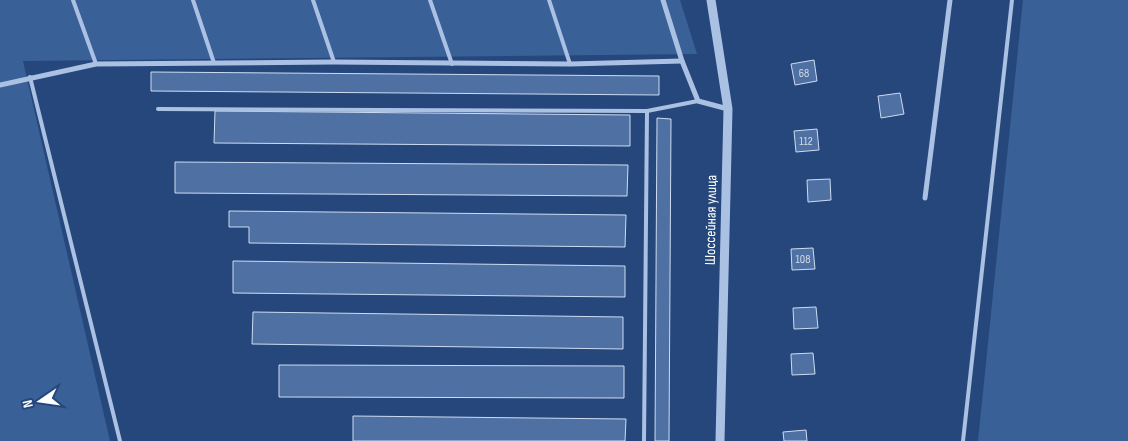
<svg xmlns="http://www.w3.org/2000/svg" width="1128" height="441" font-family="'Sofia Sans Condensed',sans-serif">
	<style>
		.green { fill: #3a6098 }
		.building { fill: #4f70a3; stroke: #cddcf3 }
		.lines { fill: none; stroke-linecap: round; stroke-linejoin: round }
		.service { stroke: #abc1e4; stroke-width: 4 }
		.minor { stroke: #abc1e4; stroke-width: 5 }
		.tertiary { stroke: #abc1e4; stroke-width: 9 }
		.labels { text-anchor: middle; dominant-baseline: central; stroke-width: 4; stroke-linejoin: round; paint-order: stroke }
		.number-label { font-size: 12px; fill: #d3dbe8 }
		.street-label { font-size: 15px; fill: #fff; stroke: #26477b }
	</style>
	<rect width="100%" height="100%" fill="#26477b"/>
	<!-- green -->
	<g class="green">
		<path d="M0,0h680l17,54 -674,7 87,380h-110z"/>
		<path d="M1023,0h105v441h-150z"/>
	</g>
	<!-- building -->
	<g class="building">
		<path d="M814,60l3,21 -22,4 -4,-21z"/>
		<path d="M151,72l508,4v19l-508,-4z"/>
		<path d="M900,93l4,21 -23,4 -3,-22z"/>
		<path d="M215,111l415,4v31l-416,-3z"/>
		<path d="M657,118l14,1 -2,322h-14z"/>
		<path d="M817,129l2,21 -23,2 -2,-21z"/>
		<path d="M175,162l453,3 -1,31 -452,-3z"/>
		<path d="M830,179l1,21 -23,2 -1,-22z"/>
		<path d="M229,211l397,4 -1,32 -376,-4v-16h-20z"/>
		<path d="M813,248l2,21 -23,1 -1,-21z"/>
		<path d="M233,261l392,5v31l-392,-4z"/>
		<path d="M816,307l2,21 -24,1 -1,-21z"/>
		<path d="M253,312l370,5v32l-371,-5z"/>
		<path d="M813,353l2,21 -23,1 -1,-21z"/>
		<path d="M279,365l345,1v32l-345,-1z"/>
		<path d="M353,416l273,3 -1,22h-272z"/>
		<path d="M806,430l1,11h-23l-1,-9z"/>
	</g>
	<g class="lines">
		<!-- service -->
		<g class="service">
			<path d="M73,0l23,64"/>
			<path d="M193,0l21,63"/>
			<path d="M313,0l21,62"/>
			<path d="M430,0l22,64"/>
			<path d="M549,0l21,64"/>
			<path d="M30,77l90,364"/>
			<path d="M158,109l489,2"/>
			<path d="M644,441l3,-330 51,-10"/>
			<path d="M963,441l49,-441"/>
		</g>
		<!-- minor -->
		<g class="minor">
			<path d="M663,0l19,61 16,40 30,8"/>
			<path d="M0,85l96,-21 238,-2 236,2 112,-3"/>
			<path d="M925,198l25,-198"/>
		</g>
		<!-- tertiary -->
		<path class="tertiary" d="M711,0l17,109 -8,332"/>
	</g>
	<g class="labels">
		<!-- number labels -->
		<g class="number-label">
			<text x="804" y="73">68</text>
			<text x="806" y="141">112</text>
			<text x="803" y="259">108</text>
		</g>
		<!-- street labels -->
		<g class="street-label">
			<text transform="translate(711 220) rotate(-89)">Шоссейная улица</text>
		</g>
	</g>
	<!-- north arrow -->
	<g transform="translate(40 401) rotate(257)" stroke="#26477b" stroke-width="4" paint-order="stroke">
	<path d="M0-4L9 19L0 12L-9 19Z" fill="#ffffff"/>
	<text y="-8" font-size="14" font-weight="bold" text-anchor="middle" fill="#ffffff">N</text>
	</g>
</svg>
